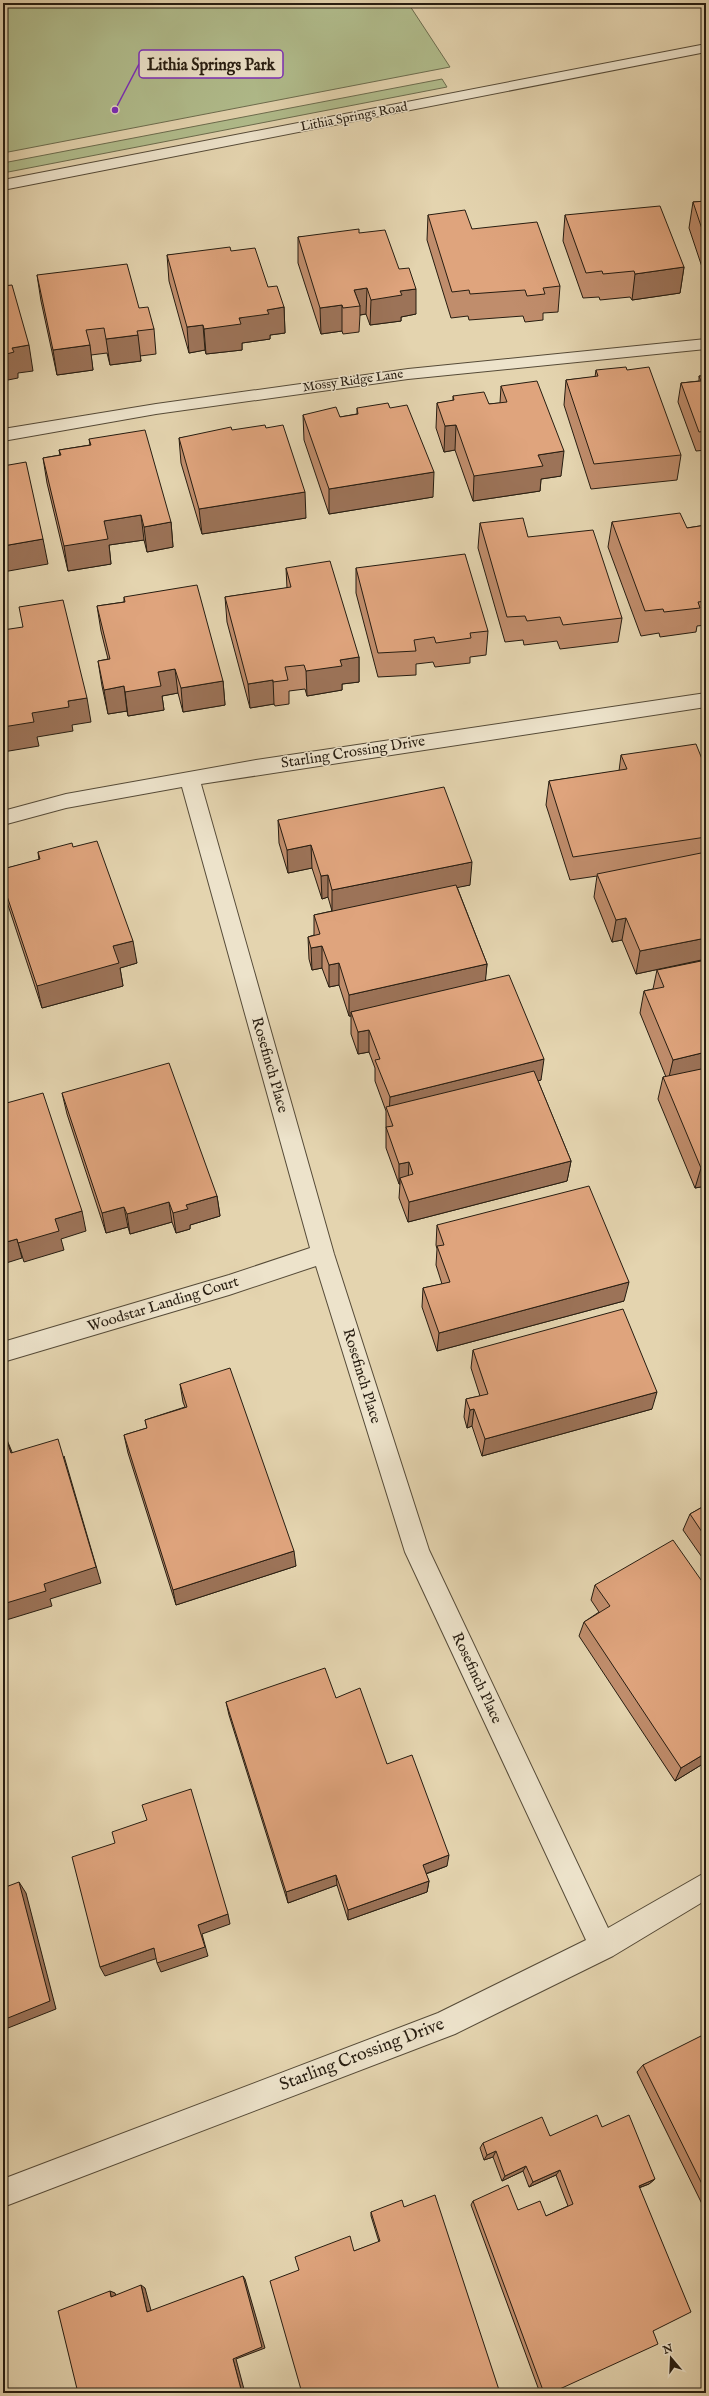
<svg xmlns="http://www.w3.org/2000/svg" width="709" height="2396" font-family="'IM FELL English',serif">
	<style>
		.green { fill: #b1bd8d; stroke: #6c6d4f }
		.lines { fill: none; stroke-linecap: round; stroke-linejoin: round }
		.minor-casing { stroke: #564b38; stroke-width: 2 }
		.minor { fill: #ede3cb; fill-rule: evenodd }
		.wall { fill: #c08d6c; stroke: #271d11 }
		.shaded-wall { fill: #9c7358; stroke: #271d11 }
		.building { fill: #dfa47d; stroke: #271d11 }
		.labels { text-anchor: middle; dominant-baseline: central; stroke-width: 3; stroke-linejoin: round; paint-order: stroke }
		.far-street-label { font-size: 13px; fill: #271d11; stroke: #ede3cb }
		.street-label { font-size: 15px; fill: #271d11; stroke: #ede3cb }
		.near-street-label { font-size: 18px; fill: #271d11; stroke: #ede3cb }
		.leader { fill: none; stroke: #7b2cbf; stroke-width: 1.5 }
		.callout-dot { fill: #7b2cbf; stroke: #ede3cb; stroke-width: 1.5 }
		.callout { fill: #ede3cb; stroke: #7b2cbf; stroke-width: 1.5 }
		.callout-label { font-size: 16px; text-anchor: middle; font-weight: bold; fill: #271d11 }
	</style>
	<rect width="100%" height="100%" fill="#e4d4af"/>
	<filter id="stains"><feTurbulence type="fractalNoise" baseFrequency=".005" numOctaves="4"/><feColorMatrix values="0 0 0 0 .2 0 0 0 0 .09 0 0 0 0 .02 0 0 0 .5 -.17"/></filter>
	<radialGradient id="worn" r=".72"><stop offset=".6" stop-color="#630" stop-opacity="0"/><stop offset="1" stop-color="#630" stop-opacity=".3"/></radialGradient>
	<!-- green -->
	<g class="green">
		<path d="M3,3h405l42,64 -447,86z"/>
		<path d="M442,79l5,8 -444,86v-10z"/>
	</g>
	<g class="lines">
		<defs>
			<g id="minor">
				<path d="M706,44v8l-703,138v-10z"/>
				<path d="M706,339v10l-298,30 -252,35 -153,27v-12l153,-25 252,-35z"/>
				<path d="M706,693v14l-505,77 133,470 95,296 179,378 98,-56v28l-93,56 -158,78 -452,173v-28l435,-166 148,-73 -181,-388 -89,-286 -87,29 -226,67v-20l226,-67 81,-27 -128,-461 -116,21 -63,17v-14l63,-17 190,-34z"/>
			</g>
		</defs>
		<!-- minor casing -->
		<use href="#minor" class="minor-casing"/>
		<!-- minor -->
		<use href="#minor" class="minor"/>
	</g>
	<!-- wall -->
	<g class="wall">
		<path d="M706,201v78l-17,-51 4,-26z"/>
		<path d="M428,215l44,14 88,57 -2,26 -15,1v7l-18,2 -2,-6 -54,4 -1,-4 -17,2 -24,-78z"/>
		<path d="M565,215l119,52 -4,26 -48,7 -2,-3 -30,3 -1,-3 -16,1 -20,-57z"/>
		<path d="M359,233l57,81 -15,3v4l-31,4 -4,-11 -6,1 -1,17 -16,2 -1,-3 -21,3 -23,-71v-26z"/>
		<path d="M231,251l37,36 16,20 1,26 -15,2v4l-28,4v7l-36,4 -1,-4 -16,3 -20,-72 -2,-26z"/>
		<path d="M37,275l102,33 15,21 2,25 -16,2 1,5 -31,4 -3,-12 -16,2 2,15 -36,5 -16,-74z"/>
		<path d="M596,370l85,85 -4,25 -86,9 -27,-84 2,-25 29,-3z"/>
		<path d="M699,376h7v74l-10,1 -18,-49 3,-19 18,-2z"/>
		<path d="M501,386l60,90 -20,3 -1,12 -67,10 -18,-51 -11,2 -8,-24 1,-25 16,-2v-5l36,8 11,-1z"/>
		<path d="M357,408l76,89 -104,17 -25,-74 -1,-25 37,2 17,-3z"/>
		<path d="M232,430l74,88 -104,16 -21,-71 -2,-25z"/>
		<path d="M89,439l82,83 2,25 -26,5 -3,-12 -35,5 2,19 -43,7 -21,-88 -4,-25 17,-3 -1,-5 31,-5z"/>
		<path d="M612,522l75,6 19,-3v100l-9,1 -1,6 -36,5 -1,-4 -18,3 -33,-89z"/>
		<path d="M480,523l48,14 94,81 -4,24 -58,7 -3,-8 -33,4 -1,-5 -18,2 -27,-94z"/>
		<path d="M286,568l73,89v25l-17,2v6l-35,6 -2,-7 -16,2v13l-14,2 -1,-2 -24,4 -23,-86 -2,-25 62,-9z"/>
		<path d="M356,568l132,63 -2,24 -16,2v6l-35,4 -2,-5 -17,2v11l-38,2 -22,-84z"/>
		<path d="M124,597l99,84 2,24 -42,7 -5,-19 -16,3 2,14 -36,6 -1,-5 -19,3 -6,-28 -4,-25 10,-2 -7,-28 -4,-25 27,-4z"/>
		<path d="M621,755l81,4 4,-1v201l-70,15 -14,-34 -10,2 -18,-45 3,-21 -27,4 -24,-75 3,-24 70,-10z"/>
		<path d="M278,820l192,65 -13,2 30,77 -2,16 56,100 -3,1 33,80 -4,20 -159,41 -9,-24 1,-14h-1l-13,-36v-37l-11,-30v-13l-6,-16 -11,2 -7,-20v-18h-2l-10,-31 -10,2 -7,-19 -10,2 -3,-11 -1,-22 6,-2v-20l18,-4 -4,-14 -6,2 -10,-31 -24,5 -9,-30z"/>
		<path d="M73,847l64,116 -17,5 3,18 -81,22 -38,-115 -1,-3v-21l36,-9 -1,-8z"/>
		<path d="M706,960v226l-11,2 -37,-89 5,-22h3l-26,-64 4,-22 9,-2 4,-19z"/>
		<path d="M62,1093l155,103 3,20 -30,9v4l-14,4 -4,-11 -42,12 -2,-7 -22,6 -39,-119z"/>
		<path d="M437,1225l187,76 -187,50 -15,-44 1,-19 19,-4 -6,-19 1,-16 -1,-4z"/>
		<path d="M473,1350l179,59 -170,47 -10,-30 -5,2 -3,-11 2,-18 14,-3 -9,-28z"/>
		<path d="M180,1384l116,182 -120,39 -48,-152 -4,-18 23,-7 -2,-8 40,-13 -2,-5z"/>
		<path d="M706,1505v58l-23,-33 7,-16z"/>
		<path d="M595,1585l111,2v175l-31,19 -96,-145 5,-14 15,-10 -8,-12z"/>
		<path d="M336,1698l51,66 60,102 -21,8 3,7 -2,11 -79,28 -11,-35 -49,18 -59,-188 -3,-13z"/>
		<path d="M706,2046v166l-69,-140 6,-7z"/>
		<path d="M602,2127l53,52 -6,5 -10,4 14,143 -102,62h-11l-69,-188 2,-4 45,9 28,6 22,-10 -12,-31 -27,12 -6,-16 -21,10 -9,-24 -9,3 -4,-12 3,-5 67,-7z"/>
		<path d="M404,2207l96,186 -146,-142 25,-9 -8,-26v-4z"/>
	</g>
	<!-- shaded-wall -->
	<g class="shaded-wall">
		<path d="M684,267l-4,26 -48,7 3,-26z"/>
		<path d="M367,288l-1,26 -6,1v-9l-6,-16z"/>
		<path d="M416,289v25l-15,3v4l-31,4 1,-25 29,-9z"/>
		<path d="M342,305v26l-21,3 -1,-26z"/>
		<path d="M284,307l1,26 -15,2v4l-28,4v7l-36,4 -2,-25 63,-19z"/>
		<path d="M203,325l2,25 -16,3 -2,-26z"/>
		<path d="M138,335l3,26 -31,4 -4,-26z"/>
		<path d="M29,345l4,26 -15,2v5l-15,3v-26l9,-7z"/>
		<path d="M90,345l3,25 -36,5 -4,-25z"/>
		<path d="M456,425l-1,25 -11,2 1,-26z"/>
		<path d="M564,451l-3,25 -20,3 -1,12 -67,10 1,-25 64,-21z"/>
		<path d="M434,472l-1,25 -104,17v-25z"/>
		<path d="M305,492l1,26 -104,16 -3,-25z"/>
		<path d="M141,515l3,25 -35,5 2,19 -43,7 -4,-25 40,-25z"/>
		<path d="M171,522l2,25 -26,5 -3,-25z"/>
		<path d="M43,539l5,25 -45,8v-26z"/>
		<path d="M359,657v25l-17,2v6l-35,6 -1,-25 34,-11z"/>
		<path d="M175,669l3,24 -16,3 2,14 -36,6 -3,-24 33,-20z"/>
		<path d="M273,680l1,24 -24,4 -2,-24z"/>
		<path d="M223,681l2,24 -42,7 -2,-24z"/>
		<path d="M124,686l3,25 -19,3 -4,-24z"/>
		<path d="M87,698l4,24 -19,3 1,6 -36,6 2,9 -36,6v-25l29,-14 36,-12z"/>
		<path d="M311,845l1,23 -24,5 -1,-23z"/>
		<path d="M472,862l-2,23 -138,28v-23z"/>
		<path d="M328,875v22l-6,2 -1,-23z"/>
		<path d="M626,918l-4,22 -10,2 4,-22z"/>
		<path d="M706,938v21l-70,15 4,-23z"/>
		<path d="M133,941l4,22 -17,5 3,18 -81,22 -5,-22 76,-40z"/>
		<path d="M322,946v22l-10,2 -1,-22z"/>
		<path d="M339,963v22l-10,2v-22z"/>
		<path d="M487,964l-2,22 -134,26v4h-2v-21z"/>
		<path d="M369,1030v22l-11,2v-22z"/>
		<path d="M706,1052v20l-38,9 5,-21z"/>
		<path d="M544,1059l-3,21 -151,37 -1,-2 1,-18z"/>
		<path d="M571,1161l-4,20 -159,41 1,-20z"/>
		<path d="M409,1162l-1,20 -8,-4v6h-1v-20z"/>
		<path d="M706,1167v19l-11,2 6,-20z"/>
		<path d="M217,1196l3,20 -30,9v4l-14,4 -3,-20 13,-8z"/>
		<path d="M169,1202l3,20 -42,12 -3,-20z"/>
		<path d="M124,1207l4,20 -22,6 -4,-20z"/>
		<path d="M82,1211l4,20 -25,8 3,11 -40,12 -6,-19 37,-24z"/>
		<path d="M17,1239l5,19 -19,6v-21z"/>
		<path d="M629,1282l-5,19 -187,50 2,-18z"/>
		<path d="M657,1392l-5,17 -170,47 3,-17z"/>
		<path d="M474,1409l-2,17 -5,2 3,-18z"/>
		<path d="M5,1435l7,17 5,18 -6,-17z"/>
		<path d="M64,1456l37,127 -51,16 2,7 -49,15v-17l41,-20z"/>
		<path d="M294,1551l2,15 -120,39 -3,-15z"/>
		<path d="M706,1753v9l-31,19 6,-13z"/>
		<path d="M449,1855l-2,11 -25,9 1,-10z"/>
		<path d="M336,1875l1,10 -49,18 -2,-11z"/>
		<path d="M429,1881l-2,11 -79,28v-10z"/>
		<path d="M19,1882l7,11 30,116 -53,21v-10z"/>
		<path d="M228,1914l2,10 -28,10 6,22 -47,16 -4,-9 41,-38z"/>
		<path d="M154,1948l4,10 -53,18 -5,-9z"/>
		<path d="M496,2151l-3,6 -9,3 3,-5z"/>
		<path d="M526,2166l-3,5 -21,10 3,-5z"/>
		<path d="M560,2170l-4,5 -27,12 4,-5z"/>
		<path d="M655,2179l-6,5 -17,6 7,-4z"/>
		<path d="M243,2276l2,3 20,69 -29,11 9,34h-3l-9,-34z"/>
		<path d="M141,2285l4,3 7,26 -5,-2z"/>
		<path d="M110,2291l5,2 2,6 -6,-2z"/>
	</g>
	<!-- building -->
	<g class="building">
		<path d="M706,201v40l-13,-39z"/>
		<path d="M660,206l24,61 -49,7 -1,-3 -31,3 -1,-3 -16,2 -21,-58z"/>
		<path d="M465,210l7,19 65,-7 23,64 -17,2 2,6 -18,2 -2,-6 -55,4 -1,-4 -17,2 -24,-77z"/>
		<path d="M359,229v4l26,-3 14,39 10,-1 7,21 -16,2 2,4 -31,5 -4,-12 -13,2 6,16 -17,2 -1,-3 -22,3 -22,-71z"/>
		<path d="M230,247l1,4 24,-3 13,39 9,-1 7,21 -17,3 2,4 -30,4 2,6 -37,5 -1,-4 -16,2 -20,-72z"/>
		<path d="M127,264l12,44 9,-1 6,22 -17,2 1,4 -32,4 -2,-11 -18,2 4,15 -37,5 -16,-75z"/>
		<path d="M12,285l17,60 -17,3 2,4 -11,3v-69z"/>
		<path d="M626,367l1,3 22,-3 32,88 -87,9 -28,-84 32,-4 -2,-6z"/>
		<path d="M699,376h7v55l-7,1 -18,-49 20,-2z"/>
		<path d="M537,381l27,70 -26,4 5,11 -69,10 -18,-51 -11,1 -8,-23 17,-3 -1,-4 31,-4 5,12 18,-2 -6,-16z"/>
		<path d="M388,403l2,5 17,-3 27,67 -105,17 -26,-74 33,-8 4,10 18,-3 -1,-6z"/>
		<path d="M265,425l1,3 17,-3 22,67 -106,17 -20,-71 52,-11 1,3z"/>
		<path d="M145,430l26,92 -27,5 -3,-12 -37,6 4,18 -44,7 -21,-88 18,-3 -2,-5 32,-5 -2,-6z"/>
		<path d="M26,462l17,77 -40,7v-80z"/>
		<path d="M680,513l7,15 19,-3v76l-8,1 2,6 -36,4 -1,-3 -18,2 -33,-89z"/>
		<path d="M523,518l5,19 65,-7 29,88 -59,7 -3,-8 -33,4 -2,-5 -18,1 -27,-94z"/>
		<path d="M465,554l23,77 -18,2 1,5 -35,5 -2,-6 -20,3 2,11 -38,2 -22,-85z"/>
		<path d="M330,561l29,96 -19,3 2,6 -36,5 -2,-6 -19,2 3,13 -15,2v-2l-25,4 -23,-87 66,-10 -5,-19z"/>
		<path d="M197,585l26,96 -42,7 -6,-19 -17,3 3,14 -36,6 -1,-6 -20,4 -6,-29 12,-2 -13,-53 28,-4 -1,-5z"/>
		<path d="M63,600l24,98 -19,3 1,6 -37,6 2,9 -31,5v-97l20,-3 -4,-20z"/>
		<path d="M696,744l6,15 4,-1v34l-4,1 4,10v34l-133,20 -24,-76 78,-12 -6,-14z"/>
		<path d="M444,787l28,75 -140,28 -4,-15 -7,1 -10,-31 -24,5 -9,-30z"/>
		<path d="M97,841l36,100 -20,5 6,17 -82,23 -34,-102v-15l37,-10 -2,-7 34,-9 1,4z"/>
		<path d="M706,852v86l-66,13 -14,-33 -10,2 -19,-46z"/>
		<path d="M456,885l31,79 -138,31 -10,-32 -10,2 -7,-19 -11,2 -3,-11 12,-3 -6,-19z"/>
		<path d="M706,960v92l-33,8 -29,-69 20,-4 -7,-17z"/>
		<path d="M509,975l35,84 -154,38 -15,-37 5,-1 -11,-29 -11,2 -7,-20z"/>
		<path d="M169,1063l48,133 -31,9 2,4 -15,4 -4,-11 -42,12 -3,-7 -22,6 -40,-120z"/>
		<path d="M706,1068v99l-5,1 -38,-91z"/>
		<path d="M534,1071l37,90 -162,41 -9,-24 13,-4 -4,-12 -10,2 -13,-37 7,-1 -7,-19z"/>
		<path d="M43,1093l39,118 -27,8 4,12 -41,12 -1,-4 -14,4v-139z"/>
		<path d="M589,1186l40,96 -190,51 -16,-45 27,-6 -13,-36 7,-1 -7,-20z"/>
		<path d="M623,1309l34,83 -172,47 -11,-30 -4,1 -4,-11 22,-5 -15,-44z"/>
		<path d="M230,1368l64,183 -121,39 -49,-155 23,-7 -2,-8 42,-13 -7,-23z"/>
		<path d="M5,1435l6,18 47,-14 38,128 -52,17 2,7 -43,13v-168z"/>
		<path d="M706,1505v33l-16,-24z"/>
		<path d="M673,1540l33,47v166l-25,15 -97,-146 26,-16 -15,-21z"/>
		<path d="M325,1668l11,30 24,-10 27,76 25,-9 37,100 -26,10 6,16 -81,29 -12,-35 -50,17 -60,-190z"/>
		<path d="M191,1789l37,125 -30,11 7,22 -48,16 -3,-15 -54,19 -28,-110 43,-14 -3,-11 35,-12 -5,-15z"/>
		<path d="M19,1882l31,119 -47,19v-132z"/>
		<path d="M701,2036l5,10v146l-63,-127z"/>
		<path d="M597,2115l5,12 27,-12 26,64 -16,7 52,126 -38,19 5,13 -107,49h-7l-71,-192 35,-16 10,25 22,-9 6,15 27,-12 -13,-34 -27,12 -7,-16 -21,10 -9,-25 -9,4 -4,-12 59,-26 8,19z"/>
		<path d="M435,2195l65,198h-198l-32,-112 29,-11 -4,-13 55,-21 4,15 26,-10 -9,-29 31,-12 2,7z"/>
		<path d="M243,2276l19,71 -29,12 9,34h-164l-20,-82 52,-20 1,6 30,-12 6,27z"/>
	</g>
	<g class="labels">
		<!-- far-street labels -->
		<g class="far-street-label">
			<text transform="translate(354 117) rotate(-11)">Lithia Springs Road</text>
			<text transform="translate(353 381) rotate(-8)">Mossy Ridge Lane</text>
		</g>
		<!-- street labels -->
		<g class="street-label">
			<text transform="translate(353 752) rotate(-9)">Starling Crossing Drive</text>
			<text transform="translate(270 1065) rotate(74)">Rosefinch Place</text>
			<text transform="translate(163 1304) rotate(-17)">Woodstar Landing Court</text>
			<text transform="translate(362 1376) rotate(73)">Rosefinch Place</text>
			<text transform="translate(477 1678) rotate(65)">Rosefinch Place</text>
		</g>
		<!-- near-street labels -->
		<g class="near-street-label">
			<text transform="translate(362 2055) rotate(-21)">Starling Crossing Drive</text>
		</g>
	</g>
	<!-- callouts -->
	<path class="leader" d="M115 110L139 64"/>
	<circle class="callout-dot" cx="115" cy="110" r="4"/>
	<rect class="callout" x="139" y="50" width="144" height="28" rx="4"/>
	<g class="callout-label">
		<text x="211" y="70">Lithia Springs Park</text>
	</g>
	<!-- margin -->
	<rect width="709" height="2396" fill="none" stroke="#e4d4af" stroke-width="16"/>
	<rect x="4" y="4" width="701" height="2388" fill="none" stroke="#271d11" stroke-width="2"/>
	<rect x="8" y="8" width="693" height="2380" fill="none" stroke="#271d11"/>
	<!-- north arrow -->
	<g transform="translate(671 2358) rotate(341)" stroke="#ede3cb" stroke-width="3" paint-order="stroke">
	<path d="M0-3L7 15L0 10L-7 15Z" fill="#271d11"/>
	<text y="-6" font-size="11" font-weight="bold" text-anchor="middle" fill="#271d11">N</text>
	</g>
	<rect width="100%" height="100%" filter="url(#stains)"/>
	<rect width="100%" height="100%" fill="url(#worn)"/>
</svg>
